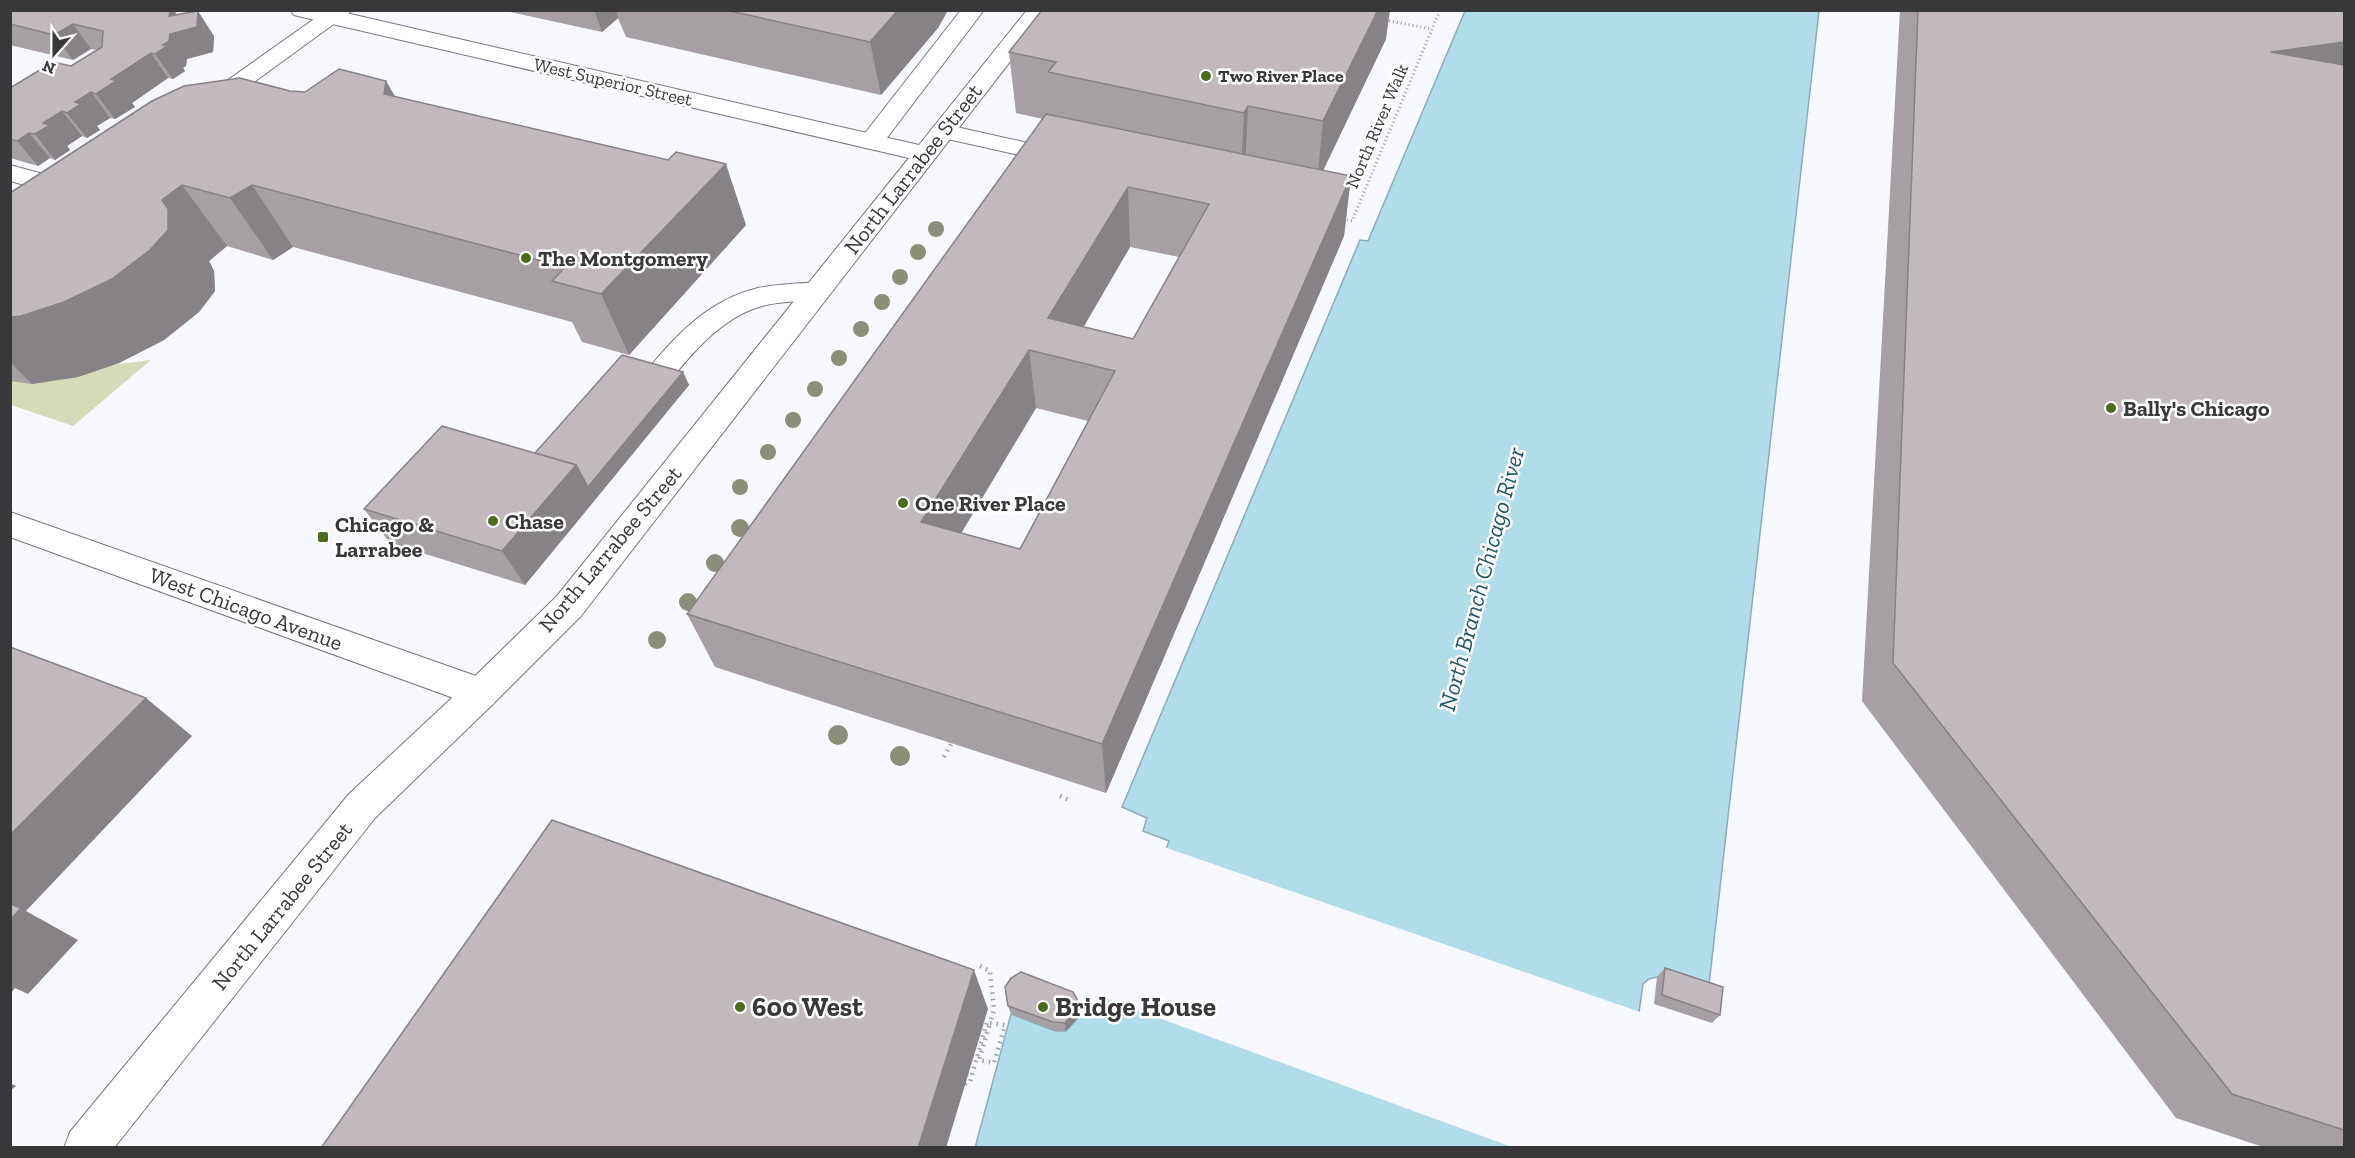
<svg xmlns="http://www.w3.org/2000/svg" width="2355" height="1158" font-family="'Zilla Slab',serif">
	<style>
		.green { fill: #d5dbb9 }
		.water { fill: #b1ddea; stroke: #8dacb6; stroke-width: 1.5 }
		.pier { fill: #f7f7fe }
		.lines { fill: none; stroke-linecap: round; stroke-linejoin: round }
		.service-casing { stroke: #787880; stroke-width: 2 }
		.minor-casing { stroke: #787880; stroke-width: 2 }
		.tertiary-casing { stroke: #787880; stroke-width: 2 }
		.secondary-casing { stroke: #787880; stroke-width: 2 }
		.path-far1 { stroke: #9f9fa4; stroke-width: 3; stroke-dasharray: 1 3; stroke-linecap: butt }
		.path { stroke: #9f9fa4; stroke-width: 4.5; stroke-dasharray: 1.5 5; stroke-linecap: butt }
		.service { fill: #fff; fill-rule: evenodd }
		.minor { fill: #fff; fill-rule: evenodd }
		.tertiary { fill: #fff; fill-rule: evenodd }
		.secondary { fill: #fff; fill-rule: evenodd }
		.tree { fill: #8c8e7a }
		.wall { fill: #a69fa3; fill-rule: evenodd }
		.shaded-wall { fill: #878285 }
		.building { fill: #c1b9be; stroke: #878285; stroke-width: 1.5; fill-rule: evenodd }
		.poi-dot { fill: #4e6a1e; stroke: #fff; stroke-width: 2 }
		.labels { text-anchor: middle; dominant-baseline: central; stroke-width: 5; stroke-linejoin: round; paint-order: stroke }
		.far-poi-label { font-size: 18px; font-weight: bold; fill: #38383b; stroke: #fff; text-anchor: start }
		.far-street-label { font-size: 18px; fill: #38383b; stroke: #fff }
		.street-label { font-size: 22px; fill: #38383b; stroke: #fff }
		.poi-label { font-size: 22px; font-weight: bold; fill: #38383b; stroke: #fff; text-anchor: start }
		.water-label { font-size: 24px; font-style: italic; fill: #1d5765; stroke: #fff }
		.near-poi-label { font-size: 27px; font-weight: bold; fill: #38383b; stroke: #fff; text-anchor: start }
	</style>
	<rect width="100%" height="100%" fill="#f7f7fe"/>
	<!-- green -->
	<path class="green" d="M11,354l59,12 42,-1 39,-5 -78,66 -62,-21z"/>
	<!-- water -->
	<path class="water" d="M1465,11h354l-110,974 -52,-8 -8,2 -6,5 -23,163 -645,1 36,-134 44,17h11l11,-12 5,-11 19,7 68,-174 -26,-10 4,-13 -25,-11 238,-567 8,1z"/>
	<!-- pier -->
	<path class="pier" d="M1164,847l479,166 -20,135 -111,-1 -408,-149z"/>
	<g class="lines">
		<defs>
			<g id="service">
				<path d="M961,10h23l-104,137 -9,2 -9,-2 -3,-5 3,-5z"/>
				<path d="M943,124l130,29 3,5 -3,5 -9,2 -130,-29 -3,-5 3,-5z"/>
				<path d="M10,165l74,20 4,6 -4,6 -9,2 -65,-18z"/>
				<path d="M817,282l10,3 4,6 -4,6c-21,6 -44,3 -65,9 -50,14 -82,64 -114,101l-10,4 -10,-4 -5,-7 5,-7c37,-44 71,-91 130,-105 19,-4 39,-4 59,-6z"/>
			</g>
			<path id="minor" d="M291,10h42l586,135 108,-135h23l-469,606 -88,88 -12,4 -12,-4 -6,-11 6,-11 88,-86 352,-438 -607,-141 -8,-2z"/>
			<g id="tertiary">
				<path d="M327,10h26l-136,99 -8,2 -8,-2 -4,-5 4,-5z"/>
				<path d="M481,678l12,4 6,11 -6,11 -118,114 -261,330h-50l6,-16 279,-338 120,-112z"/>
			</g>
			<path id="secondary" d="M10,512l483,170 6,11 -6,11 -12,4 -471,-171z"/>
		</defs>
		<!-- service casing -->
		<use href="#service" class="service-casing"/>
		<!-- minor casing -->
		<use href="#minor" class="minor-casing"/>
		<!-- tertiary casing -->
		<use href="#tertiary" class="tertiary-casing"/>
		<!-- secondary casing -->
		<use href="#secondary" class="secondary-casing"/>
		<!-- path-far1 -->
		<g class="path-far1">
			<path d="M1385,20l47,9"/>
			<path d="M1343,219l9,2 88,-211"/>
		</g>
		<!-- path -->
		<g class="path">
			<path d="M944,757l8,-15"/>
			<path d="M1060,796l9,4"/>
			<path d="M980,966l10,5 4,39 -4,13"/>
			<path d="M990,1023l15,2 -11,38 -15,-3z"/>
			<path d="M965,1084l5,-2 17,-60 3,1"/>
		</g>
		<!-- service -->
		<use href="#service" class="service"/>
		<!-- minor -->
		<use href="#minor" class="minor"/>
		<!-- tertiary -->
		<use href="#tertiary" class="tertiary"/>
		<!-- secondary -->
		<use href="#secondary" class="secondary"/>
	</g>
	<!-- trees -->
	<g class="tree">
		<circle cx="936" cy="229" r="8"/>
		<circle cx="918" cy="252" r="8"/>
		<circle cx="900" cy="277" r="8"/>
		<circle cx="882" cy="302" r="8"/>
		<circle cx="861" cy="329" r="8"/>
		<circle cx="839" cy="358" r="8"/>
		<circle cx="815" cy="389" r="8"/>
		<circle cx="793" cy="420" r="8"/>
		<circle cx="768" cy="452" r="8"/>
		<circle cx="740" cy="487" r="8"/>
		<circle cx="740" cy="528" r="9"/>
		<circle cx="715" cy="563" r="9"/>
		<circle cx="688" cy="602" r="9"/>
		<circle cx="657" cy="640" r="9"/>
		<circle cx="838" cy="735" r="10"/>
		<circle cx="900" cy="756" r="10"/>
	</g>
	<!-- wall -->
	<g class="wall">
		<path d="M10,10h164l3,5 37,21 -1,16 -26,7 -1,7 -3,2 2,3 -12,8 -5,-1 -36,25 3,4 -20,12 -5,-1 -13,8 3,4 -13,8 -5,-2 -15,10 3,4 -15,10 -5,-2 -12,8 -28,-8v-70l61,-22 26,-16 -6,-1 -18,11 -63,-15z"/>
		<path d="M501,10h447l-10,18 -57,67 -255,-58 -8,-19 -16,14z"/>
		<path d="M1900,10h444v1138h-78l-90,-30 -314,-417z"/>
		<path d="M1386,39l-63,132 28,5 -7,60 -238,557 -391,-126 -28,-53 356,-495 -27,-6 -7,-61zM1130,247l49,10 -46,82 -50,-12zM1036,408l52,13 -68,128 -59,-16z"/>
		<path d="M386,81l9,15 351,129 -117,130 -47,-13 -10,-20 -279,-75 -20,13 -46,-14 -18,15 5,10 1,20 -16,21 -35,28 -45,23 -41,14 -46,7 -22,-3v-188l280,-102 15,1z"/>
		<path d="M683,372l6,13 -164,200 -135,-42 -26,-34 171,-56z"/>
		<path d="M1665,968l55,47 -8,8 -58,-19 3,-27z"/>
		<path d="M1077,999l1,9 -1,11 -11,12h-11l-44,-17 -3,-8z"/>
	</g>
	<!-- shaded-wall -->
	<g class="shaded-wall">
		<path d="M168,10h6l13,20 11,-19 16,25 -1,16 -26,7 -1,7 -3,2 2,3 -12,8 -18,-25 8,-9 6,-29z"/>
		<path d="M594,10h22l2,8 -16,14z"/>
		<path d="M898,10h50l-10,18 -57,67 -11,-53z"/>
		<path d="M1378,10h12l-4,29 -69,144 6,-62z"/>
		<path d="M73,24l18,25 -18,11 -19,-25z"/>
		<path d="M2344,42v39l-73,-29z"/>
		<path d="M151,53l17,25 -36,25 3,4 -20,12 -19,-25 15,-15z"/>
		<path d="M386,81l33,61 -35,-48z"/>
		<path d="M91,92l19,26 -13,8 3,4 -13,8 -20,-25 8,-11z"/>
		<path d="M1248,106l-3,61 -4,7 3,-61z"/>
		<path d="M62,111l20,25 -15,10 3,4 -15,10 -20,-26 8,-11z"/>
		<path d="M29,133l21,25 -12,8 -21,-25z"/>
		<path d="M726,164l20,61 -117,130 -28,-61z"/>
		<path d="M1351,176l-7,60 -238,557 -4,-49z"/>
		<path d="M182,185l45,61 -18,15 5,10 1,20 -16,21 -35,28 -45,23 -41,14 -46,7 -22,-22v-45z"/>
		<path d="M252,185l41,62 -20,13 -43,-62z"/>
		<path d="M1128,187l2,60 -65,112 -17,-41z"/>
		<path d="M1029,350l7,58 -101,169 -14,-55z"/>
		<path d="M683,372l6,13 -94,115 -7,-13z"/>
		<path d="M576,465l19,35 -70,85 -23,-34z"/>
		<path d="M146,698l46,38 -166,175 52,29 -50,54 -13,-6 -5,6v-159z"/>
		<path d="M974,970l14,39 -42,139h-28z"/>
		<path d="M1077,999l1,9 -1,11 -11,12 -1,-8z"/>
		<path d="M10,1083l6,3 -6,5z"/>
	</g>
	<!-- building -->
	<g class="building">
		<path d="M10,10h160l-1,6 29,-5 -1,16 -27,7 -1,7 -6,4h5l-13,9 -4,-1 -40,26 5,2 -20,13 -5,-2 -16,10 6,2 -14,9 -5,-2 -19,12 7,2 -15,9 -6,-1 -12,8 -7,-2v-51l43,-26 18,4 31,-19 1,-16 -30,-7 -19,11 -44,-11z"/>
		<path d="M725,10h173l-28,32z"/>
		<path d="M1042,10h336l-55,111 -75,-15 -4,7 -196,-41 8,-10 -47,-10z"/>
		<path d="M1918,10h426v32l-73,10 73,13v1065l-112,-36 -339,-431z"/>
		<path d="M339,69l47,12 -2,13 284,66 8,-8 50,12 -125,130 -49,-13 13,-14 -313,-82 -22,13 -48,-13 -20,15 6,9v21l-18,20 -38,29 -48,23 -43,14 -11,1v-124l142,-92 32,-15 56,-8 50,13 15,1z"/>
		<path d="M1046,114l305,62 -249,568 -415,-130zM1128,187l81,17 -76,135 -85,-21zM1029,350l86,21 -95,178 -99,-27z"/>
		<path d="M622,355l61,17 -95,115 -12,-22 -41,-12z"/>
		<path d="M442,426l134,39 -74,86 -138,-42z"/>
		<path d="M10,647l136,51 -136,137z"/>
		<path d="M552,820l422,150 -56,178h-597z"/>
		<path d="M10,904l11,4 -11,12z"/>
		<path d="M1665,968l58,19 -3,28 -58,-20z"/>
		<path d="M1021,972l52,20 4,7 -1,11 -11,13 -12,-1 -45,-16 -3,-19 6,-9z"/>
	</g>
	<!-- markers -->
	<g class="poi-dot">
		<circle cx="1206" cy="76" r="6"/>
		<circle cx="526" cy="258" r="6"/>
		<circle cx="2111" cy="408" r="6"/>
		<circle cx="903" cy="503" r="6"/>
		<circle cx="493" cy="521" r="6"/>
		<rect x="317" y="531" width="12" height="12" rx="3"/>
		<circle cx="740" cy="1007" r="6"/>
		<circle cx="1043" cy="1007" r="6"/>
	</g>
	<g class="labels">
		<!-- far-poi labels -->
		<g class="far-poi-label">
			<text x="1218" y="76">Two River Place</text>
		</g>
		<!-- far-street labels -->
		<g class="far-street-label">
			<text transform="translate(613 82) rotate(13)">West Superior Street</text>
			<text transform="translate(1377 126) rotate(-67)">North River Walk</text>
		</g>
		<!-- street labels -->
		<g class="street-label">
			<text transform="translate(913 169) rotate(-52)">North Larrabee Street</text>
			<text transform="translate(610 549) rotate(-50)">North Larrabee Street</text>
			<text transform="translate(246 609) rotate(20)">West Chicago Avenue</text>
			<text transform="translate(282 906) rotate(-51)">North Larrabee Street</text>
		</g>
		<!-- poi labels -->
		<g class="poi-label">
			<text x="538" y="258">The Montgomery</text>
			<text x="2123" y="408">Bally's Chicago</text>
			<text x="915" y="503">One River Place</text>
			<text x="505" y="521">Chase</text>
			<text x="335" y="524">Chicago &amp;<tspan x="335" dy="25">Larrabee</tspan></text>
		</g>
		<!-- water labels -->
		<g class="water-label">
			<text transform="translate(1481 579) rotate(-75)">North Branch Chicago River</text>
		</g>
		<!-- near-poi labels -->
		<g class="near-poi-label">
			<text x="752" y="1007">600 West</text>
			<text x="1055" y="1007">Bridge House</text>
		</g>
	</g>
	<!-- border -->
	<rect width="2355" height="1158" fill="none" stroke="#38383b" stroke-width="24"/>
	<!-- north arrow -->
	<g transform="translate(54 54) rotate(201)" stroke="#ffffff" stroke-width="4.5" paint-order="stroke">
	<path d="M0-4.5L10 22L0 15L-10 22Z" fill="#38383b"/>
	<text y="-9" font-size="16" font-weight="bold" text-anchor="middle" fill="#38383b">N</text>
	</g>
</svg>
